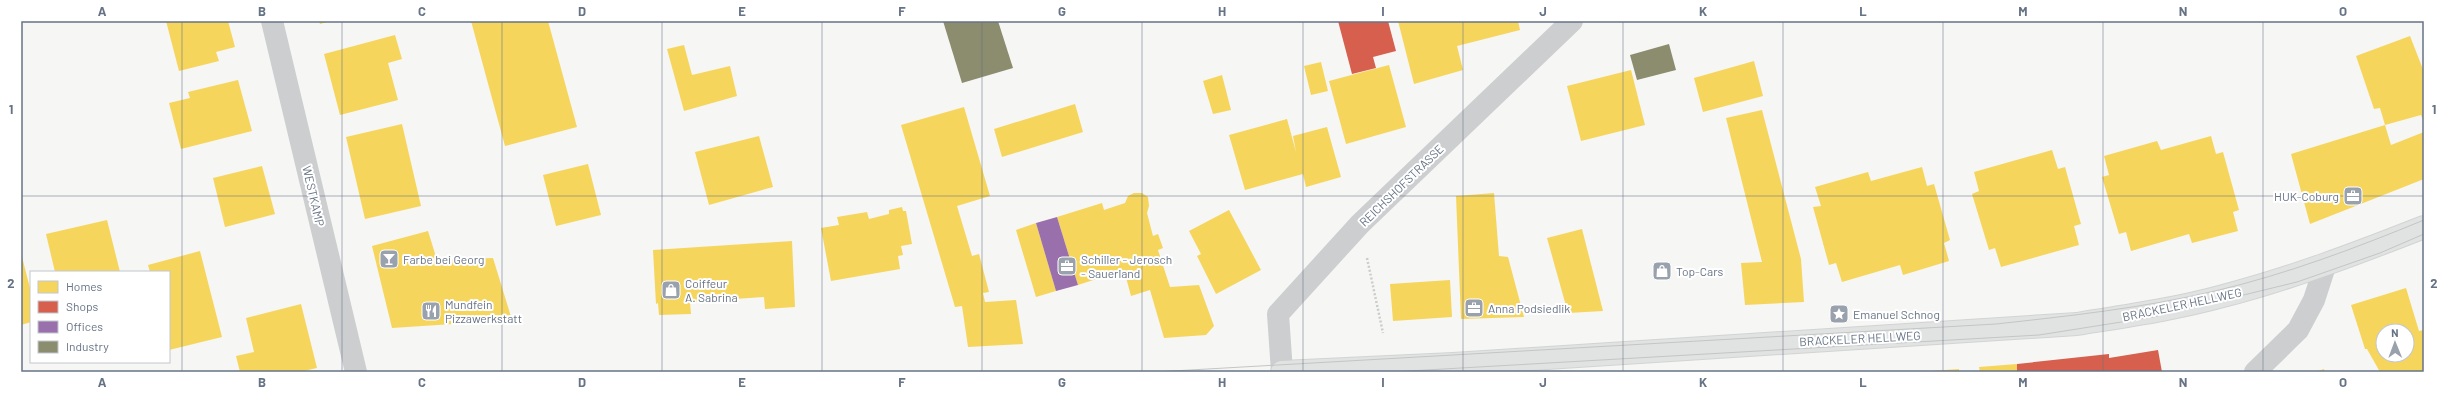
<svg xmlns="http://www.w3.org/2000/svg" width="2445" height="393" font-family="Barlow,sans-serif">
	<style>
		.homes { fill: #f6d55c; fill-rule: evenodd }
		.shops { fill: #d6604d }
		.offices { fill: #9970ab }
		.industry { fill: #8c8c6e }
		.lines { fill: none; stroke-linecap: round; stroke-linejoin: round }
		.secondary-casing { stroke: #d2d4d4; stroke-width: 24 }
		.path { stroke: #cbcccc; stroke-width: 2.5; stroke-dasharray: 2 2; stroke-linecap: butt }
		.minor { stroke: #cdced0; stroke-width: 22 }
		.secondary { stroke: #e1e2e2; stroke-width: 22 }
		.tram { stroke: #c4c5c5; stroke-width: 1 }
		.grid { fill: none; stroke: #667385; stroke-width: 1; stroke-opacity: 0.55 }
		.labels { text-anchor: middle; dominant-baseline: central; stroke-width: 4; stroke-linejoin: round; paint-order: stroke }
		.street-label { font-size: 12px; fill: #667385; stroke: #fff }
		.poi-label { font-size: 12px; fill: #667385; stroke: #fff; text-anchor: start }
		.neatline { fill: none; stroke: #667385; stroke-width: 1.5 }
		.grid-label { font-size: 13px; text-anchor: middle; font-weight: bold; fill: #667385 }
	</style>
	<rect width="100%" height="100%" fill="#f6f6f5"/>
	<!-- homes -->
	<g class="homes">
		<path d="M166,21h62l7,26 -19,5 3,9 -40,10z"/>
		<path d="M319,21h11l-10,3z"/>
		<path d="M471,21h77l29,106 -72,19z"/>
		<path d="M1398,21h120l2,9 -63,16 6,24 -49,14z"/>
		<path d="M395,35l7,24 -14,4 10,37 -58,15 -16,-61z"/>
		<path d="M2410,36l14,36v50l-3,-7 -36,10 6,20 33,-13v47l-114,45 -19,-70 94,-29 -5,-17 -6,1 -18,-53z"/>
		<path d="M684,45l8,30 38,-9 7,30 -53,15 -17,-62z"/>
		<path d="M1754,61l9,35 -60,16 -9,-34z"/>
		<path d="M1321,62l7,29 -17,4 -7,-29z"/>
		<path d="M1389,65l17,62 -60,17 -17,-63z"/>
		<path d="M1631,70l14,55 -64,16 -14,-55z"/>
		<path d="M1222,75l9,35 -18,4 -10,-33z"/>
		<path d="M238,80l14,51 -71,18 -12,-46 21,-5 -2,-6z"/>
		<path d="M1075,104l8,28 -81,25 -8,-28z"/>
		<path d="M964,107l26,89 -33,10 15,50 7,-2 10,38 -6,1 2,9 31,-2 7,44 -55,3 -6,-41 -7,1 -54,-182z"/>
		<path d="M1762,110l39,149 3,43 -59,3 -4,-42 21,-1 -36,-144z"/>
		<path d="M1287,119l9,33 -3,-16 34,-9 14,50 -35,10 -3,-13 -58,16 -16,-55z"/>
		<path d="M402,124l19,82 -56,13 -19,-82z"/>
		<path d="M759,136l14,51 -64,18 -14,-53z"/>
		<path d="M2211,136l5,18 7,-2 16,58 -6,2 5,19 -46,12 -3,-9 -58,17 -5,-19 -7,2 -17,-57 7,-2 -5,-19 53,-15 4,9z"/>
		<path d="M2052,150l6,19 7,-2 16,57 -7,2 5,19 -78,22 -6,-19 -6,2 -17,-56 7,-3 -5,-19z"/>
		<path d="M588,164l13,51 -45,11 -13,-51z"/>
		<path d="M262,166l13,48 -50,13 -12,-49z"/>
		<path d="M1922,167l5,19 7,-2 16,56 -6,3 5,18 -46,14 -3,-10 -58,17 -6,-19 -7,2 -16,-58 8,-1 -6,-19 53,-15 3,9z"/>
		<path d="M1134,193h8l6,4 1,9 -2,7 6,23 5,-2 5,14 -5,2 12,37 29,-2 15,41 -8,9 -42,3 -14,-48 -19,6 -7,-26 -46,15 -21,-68 45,-14 2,7 21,-7 3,-7z"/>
		<path d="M1494,193l5,63 9,1 16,60 -63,2 -5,-123z"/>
		<path d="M902,207l1,4h3l6,33 -11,2 2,9 -5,1 2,13 -69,12 -10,-53 18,-3 -2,-8 30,-5 2,7 20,-5v-4z"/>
		<path d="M1229,210l32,60 -45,24 -19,-38 4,-2 -12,-23z"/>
		<path d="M107,220l13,52h-65l-9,-38z"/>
		<path d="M1036,223l20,68 -20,6 -20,-67z"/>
		<path d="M1582,229l21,82 -35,2 -21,-75z"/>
		<path d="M428,231l9,29 56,-2 19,62 -120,8 -20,-82z"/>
		<path d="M792,241l3,66 -30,2 -1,-12 -74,5 1,12 -32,1 -1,-12 -2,1 -3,-54z"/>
		<path d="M200,251l22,86 -53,13v-78h-19l-2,-7z"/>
		<path d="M21,253l10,39v30l-10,3z"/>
		<path d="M1450,280l2,37 -59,4 -3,-37z"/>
		<path d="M2406,288l13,43 5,-1v42h-44l-13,-23h-2l-14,-44zM2383,331h24v24h-24z"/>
		<path d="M301,304l16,64 -18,4h-59l-4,-16 18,-4 -8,-34z"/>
		<path d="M2017,364v8h-37l-1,-5z"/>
		<path d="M1959,369v3h-28v-1z"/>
		<path d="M2324,369l1,3h-10z"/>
	</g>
	<!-- shops -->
	<g class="shops">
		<path d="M1338,21h50l8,30 -23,6 3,11 -24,6z"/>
		<path d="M2158,350l4,22h-145v-8l92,-10v4z"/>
	</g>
	<!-- offices -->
	<path class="offices" d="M1057,217l21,68 -22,6 -20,-68z"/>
	<!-- industry -->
	<g class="industry">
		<path d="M943,21h55l15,47 -51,15z"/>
		<path d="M1669,44l7,26 -39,10 -7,-25z"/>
	</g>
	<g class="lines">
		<defs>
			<path id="secondary" d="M1282,372l171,-8 624,-40c49,-8 99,-15 146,-28 69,-18 135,-43 201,-69"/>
		</defs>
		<!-- secondary casing -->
		<use href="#secondary" class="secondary-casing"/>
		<!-- path -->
		<path class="path" d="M1367,258l16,75"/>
		<!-- minor -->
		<g class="minor">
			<path d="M272,21l84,351"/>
			<path d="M1282,372l-4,-58 82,-90 212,-203"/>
			<path d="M2255,372l43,-42 16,-30 11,-34"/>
		</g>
		<!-- secondary -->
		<use href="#secondary" class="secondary"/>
		<!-- tram -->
		<g class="tram">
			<path d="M1155,372l841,-48c73,-8 147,-16 219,-33 72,-17 141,-43 209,-71"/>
			<path d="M1391,372l648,-37 114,-18 144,-35 83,-29 44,-19"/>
		</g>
	</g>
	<!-- grid -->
	<path class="grid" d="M182,21v351M342,21v351M502,21v351M662,21v351M822,21v351M982,21v351M1142,21v351M1303,21v351M1463,21v351M1623,21v351M1783,21v351M1943,21v351M2103,21v351M2263,21v351M21,196h2403"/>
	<!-- icons -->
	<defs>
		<symbol id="office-square" viewBox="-11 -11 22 22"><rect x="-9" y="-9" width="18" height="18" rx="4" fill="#98a1ac" stroke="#fff"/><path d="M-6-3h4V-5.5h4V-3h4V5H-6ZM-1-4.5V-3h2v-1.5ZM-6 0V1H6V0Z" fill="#fff"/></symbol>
		<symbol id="bar-square" viewBox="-11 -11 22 22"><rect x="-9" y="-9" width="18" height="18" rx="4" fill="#98a1ac" stroke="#fff"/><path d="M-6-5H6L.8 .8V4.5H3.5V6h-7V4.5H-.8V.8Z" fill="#fff"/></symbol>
		<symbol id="shop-square" viewBox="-11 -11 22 22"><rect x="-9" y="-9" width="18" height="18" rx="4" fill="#98a1ac" stroke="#fff"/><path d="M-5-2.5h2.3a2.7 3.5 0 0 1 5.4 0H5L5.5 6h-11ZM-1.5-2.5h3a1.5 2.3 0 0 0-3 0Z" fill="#fff"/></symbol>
		<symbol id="restaurant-square" viewBox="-11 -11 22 22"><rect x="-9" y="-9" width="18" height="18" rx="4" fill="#98a1ac" stroke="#fff"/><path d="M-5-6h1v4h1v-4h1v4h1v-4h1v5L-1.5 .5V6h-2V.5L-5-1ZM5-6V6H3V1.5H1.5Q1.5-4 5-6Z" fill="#fff"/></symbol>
		<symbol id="sight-square" viewBox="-11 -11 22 22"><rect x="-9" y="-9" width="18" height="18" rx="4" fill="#98a1ac" stroke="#fff"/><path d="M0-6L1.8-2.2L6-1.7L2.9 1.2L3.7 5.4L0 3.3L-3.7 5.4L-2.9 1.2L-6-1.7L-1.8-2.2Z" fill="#fff"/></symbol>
	</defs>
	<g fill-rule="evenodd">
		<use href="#office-square" x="2342" y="185" width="22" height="22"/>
		<use href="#bar-square" x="378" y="248" width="22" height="22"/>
		<use href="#office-square" x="1056" y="255" width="22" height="22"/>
		<use href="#shop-square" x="1651" y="260" width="22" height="22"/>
		<use href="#shop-square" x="660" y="279" width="22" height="22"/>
		<use href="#office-square" x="1463" y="297" width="22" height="22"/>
		<use href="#restaurant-square" x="420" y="300" width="22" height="22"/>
		<use href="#sight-square" x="1828" y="303" width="22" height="22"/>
	</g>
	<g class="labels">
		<!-- street labels -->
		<g class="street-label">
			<text transform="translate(1401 185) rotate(-44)">REICHSHOFSTRASSE</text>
			<text transform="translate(314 196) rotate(77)">WESTKAMP</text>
			<text transform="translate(2182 304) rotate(-12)">BRACKELER HELLWEG</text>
			<text transform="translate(1860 338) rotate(-3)">BRACKELER HELLWEG</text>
		</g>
		<!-- poi labels -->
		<g class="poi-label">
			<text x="2339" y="196" text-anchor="end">HUK-Coburg</text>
			<text x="403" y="259">Farbe bei Georg</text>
			<text x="1081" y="259">Schiller - Jerosch<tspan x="1081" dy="14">- Sauerland</tspan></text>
			<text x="1676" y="271">Top-Cars</text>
			<text x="685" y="283">Coiffeur<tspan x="685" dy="14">A. Sabrina</tspan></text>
			<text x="445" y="304">Mundfein<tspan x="445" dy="14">Pizzawerkstatt</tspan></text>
			<text x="1488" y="308">Anna Podsiedlik</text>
			<text x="1853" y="314">Emanuel Schnog</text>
		</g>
	</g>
	<!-- border -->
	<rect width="2445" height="393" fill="none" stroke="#ffffff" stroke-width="44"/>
	<!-- legend -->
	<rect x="30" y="271" width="140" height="92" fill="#ffffff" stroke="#c2c7ce"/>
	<rect x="38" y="281" width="20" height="12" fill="#f6d55c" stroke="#c2c7ce"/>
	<text x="66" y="291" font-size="12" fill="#667385">Homes</text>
	<rect x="38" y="301" width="20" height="12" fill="#d6604d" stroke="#c2c7ce"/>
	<text x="66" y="311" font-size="12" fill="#667385">Shops</text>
	<rect x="38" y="321" width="20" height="12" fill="#9970ab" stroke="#c2c7ce"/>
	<text x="66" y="331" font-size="12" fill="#667385">Offices</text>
	<rect x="38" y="341" width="20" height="12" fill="#8c8c6e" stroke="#c2c7ce"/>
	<text x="66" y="351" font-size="12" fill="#667385">Industry</text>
	<!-- north arrow -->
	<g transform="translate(2395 343) rotate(359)"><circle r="19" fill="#ffffff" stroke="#c2c7ce"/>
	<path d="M0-3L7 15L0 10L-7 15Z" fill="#98a1ac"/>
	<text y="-6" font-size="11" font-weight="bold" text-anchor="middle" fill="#667385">N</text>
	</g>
	<rect x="22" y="22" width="2401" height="349" class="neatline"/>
	<g class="grid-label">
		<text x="102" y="16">A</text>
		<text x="262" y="16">B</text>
		<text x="422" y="16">C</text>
		<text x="582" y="16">D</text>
		<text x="742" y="16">E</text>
		<text x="902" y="16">F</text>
		<text x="1062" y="16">G</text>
		<text x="1222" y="16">H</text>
		<text x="1383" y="16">I</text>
		<text x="1543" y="16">J</text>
		<text x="1703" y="16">K</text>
		<text x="1863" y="16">L</text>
		<text x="2023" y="16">M</text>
		<text x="2183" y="16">N</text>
		<text x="2343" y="16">O</text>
		<text x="11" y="114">1</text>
		<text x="2434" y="114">1</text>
		<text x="11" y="288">2</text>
		<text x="2434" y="288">2</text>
		<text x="102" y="387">A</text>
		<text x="262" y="387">B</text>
		<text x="422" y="387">C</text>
		<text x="582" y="387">D</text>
		<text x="742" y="387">E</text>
		<text x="902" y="387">F</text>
		<text x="1062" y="387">G</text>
		<text x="1222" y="387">H</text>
		<text x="1383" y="387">I</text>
		<text x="1543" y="387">J</text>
		<text x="1703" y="387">K</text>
		<text x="1863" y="387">L</text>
		<text x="2023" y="387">M</text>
		<text x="2183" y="387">N</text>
		<text x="2343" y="387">O</text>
	</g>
</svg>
